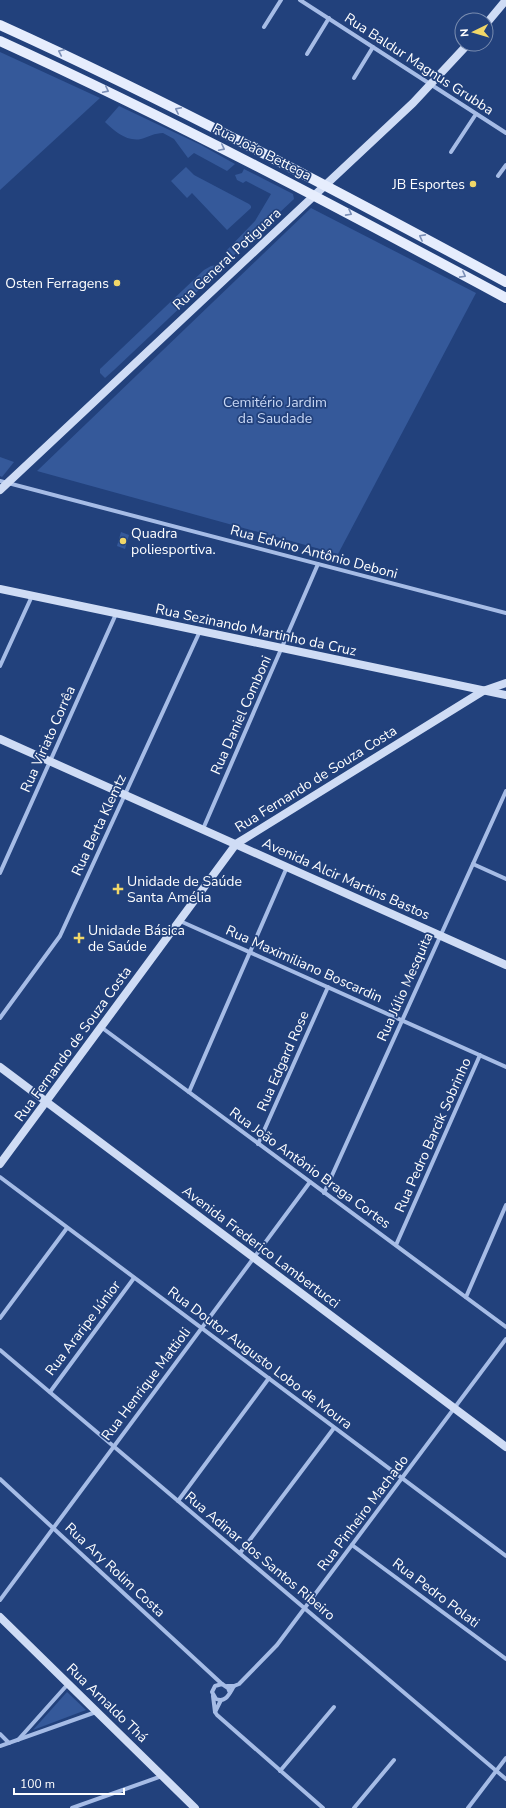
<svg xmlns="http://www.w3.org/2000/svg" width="506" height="1808" font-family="'Nunito Sans',sans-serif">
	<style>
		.green { fill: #35599a }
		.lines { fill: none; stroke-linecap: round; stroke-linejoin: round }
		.street { stroke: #a6bce6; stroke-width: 4 }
		.secondary { stroke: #cfdcf5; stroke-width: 8 }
		.primary { stroke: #e6edfd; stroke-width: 10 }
		.oneway { stroke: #7a8eb6 }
		.poi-dot { fill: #f1d768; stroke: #22417c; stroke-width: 1.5 }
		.labels { text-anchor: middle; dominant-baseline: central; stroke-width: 3.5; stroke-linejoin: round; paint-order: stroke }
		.street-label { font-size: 14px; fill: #fff; stroke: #22417c }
		.poi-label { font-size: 14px; fill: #fff; stroke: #22417c; text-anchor: start }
		.park-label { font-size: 14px; fill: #c9d8f5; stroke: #22417c }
	</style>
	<rect width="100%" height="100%" fill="#22417c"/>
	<!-- green -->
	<g class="green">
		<path d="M0,52l100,46 -100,92z"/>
		<path d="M119,106l82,39 34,19 -8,7 -33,-18 -6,5 -14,-19 -11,-6c-8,0 -15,4 -22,6 -14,3 -27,-8 -36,-17z"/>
		<path d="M186,167l8,8 55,29 2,2v2l-24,22 -35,-37 -5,5 -16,-17z"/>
		<path d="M244,169l49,25 1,5 -63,59 -5,-7 29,-30 16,-27 -25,-13 -3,2 -6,-3 -2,-5 7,-2z"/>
		<path d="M311,208l165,85 -138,261 -301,-83z"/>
		<path d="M217,265l4,4 -107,101 -9,8 -5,-5v-4l104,-99 7,-4z"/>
		<path d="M0,457l14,5 -12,15 -2,-1z"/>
		<path d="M121,532l8,3 -4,14 -8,-3z"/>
		<path d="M67,1692l19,18 -53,20z"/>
	</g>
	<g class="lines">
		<!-- street -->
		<g class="street">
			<path d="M300,0l206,133"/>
			<path d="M264,27l17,-27"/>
			<path d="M307,54l22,-36"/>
			<path d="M354,78l19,-31"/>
			<path d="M451,152l25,-38"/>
			<path d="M498,176l8,-11"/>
			<path d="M0,481l506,132"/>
			<path d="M0,666l32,-70"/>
			<path d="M203,829l115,-265"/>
			<path d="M473,864l33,15"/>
			<path d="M0,873l116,-259"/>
			<path d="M180,921l326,146"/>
			<path d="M0,1018l60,-82 140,-305"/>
			<path d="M101,1027l405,300"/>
			<path d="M189,1092l98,-225"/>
			<path d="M258,1144l70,-157"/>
			<path d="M0,1177l506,379"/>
			<path d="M324,1193l182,-402"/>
			<path d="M396,1245l84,-190"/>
			<path d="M466,1297l40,-92"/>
			<path d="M0,1318l67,-90"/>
			<path d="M0,1350l506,429"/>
			<path d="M50,1392l84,-114"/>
			<path d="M0,1479l222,205"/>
			<path d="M178,1501l91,-123"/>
			<path d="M352,1545l154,114"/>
			<path d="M240,1553l94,-125"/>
			<path d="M0,1600l310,-418"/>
			<path d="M227,1686h7l5,-2 38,-39 229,-306"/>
			<path d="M230,1693l-2,-5 -6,-4 -7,2 -3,6 4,7c10,4 13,-5 18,-13"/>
			<path d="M213,1696l2,16 2,3 106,93"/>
			<path d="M215,1712l6,-12"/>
			<path d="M0,1734l9,9"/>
			<path d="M18,1740l50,-56"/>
			<path d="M0,1746l96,-34"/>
			<path d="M280,1771l54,-64"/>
			<path d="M72,1808l90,-32"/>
			<path d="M354,1808l40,-48"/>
			<path d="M468,1808l38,-50"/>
		</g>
		<!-- secondary -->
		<g class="secondary">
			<path d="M486,24l20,-24"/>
			<path d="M0,490l413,-387 55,-59"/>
			<path d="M0,589l506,106"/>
			<path d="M0,739l506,226"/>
			<path d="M0,1067l506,380"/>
			<path d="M0,1164l236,-320 247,-153 23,-8"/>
			<path d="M0,1617l195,191"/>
		</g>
		<!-- primary -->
		<g class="primary">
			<path d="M0,25c172,78 339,167 506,257"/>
			<path d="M0,41c173,79 339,167 506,257"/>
		</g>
	</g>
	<!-- one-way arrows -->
	<defs><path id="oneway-chevron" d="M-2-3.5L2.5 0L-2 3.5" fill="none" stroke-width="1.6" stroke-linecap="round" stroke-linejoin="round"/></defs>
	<g class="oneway">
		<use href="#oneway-chevron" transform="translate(61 52) rotate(-155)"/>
		<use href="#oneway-chevron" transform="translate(106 90) rotate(26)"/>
		<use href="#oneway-chevron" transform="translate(178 110) rotate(-153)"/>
		<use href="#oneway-chevron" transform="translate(222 148) rotate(27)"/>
		<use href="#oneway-chevron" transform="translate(349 213) rotate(28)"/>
		<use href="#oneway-chevron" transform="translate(422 237) rotate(-152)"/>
		<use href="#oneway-chevron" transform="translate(463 275) rotate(28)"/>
	</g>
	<!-- markers -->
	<g class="poi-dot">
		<circle cx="473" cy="184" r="4"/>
		<circle cx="117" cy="283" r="4"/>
		<circle cx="123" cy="541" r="4"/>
		<path d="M116 883h4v4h4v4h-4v4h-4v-4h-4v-4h4z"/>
		<path d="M77 932h4v4h4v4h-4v4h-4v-4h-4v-4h4z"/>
	</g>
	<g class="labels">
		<!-- street labels -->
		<g class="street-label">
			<text transform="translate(419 64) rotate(33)">Rua Baldur Magnus Grubba</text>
			<text transform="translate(262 152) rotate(27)">Rua João Bettega</text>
			<text transform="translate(227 259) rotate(-43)">Rua General Potiguara</text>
			<text transform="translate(314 552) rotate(15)">Rua Edvino Antônio Deboni</text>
			<text transform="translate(256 630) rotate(12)">Rua Sezinando Martinho da Cruz</text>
			<text transform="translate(241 715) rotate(-66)">Rua Daniel Comboni</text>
			<text transform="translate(48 739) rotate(-66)">Rua Viriato Corrêa</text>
			<text transform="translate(316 779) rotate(-32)">Rua Fernando de Souza Costa</text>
			<text transform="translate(99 825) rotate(-65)">Rua Berta Klemtz</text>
			<text transform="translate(346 879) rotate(24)">Avenida Alcir Martins Bastos</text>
			<text transform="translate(304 964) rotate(24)">Rua Maximiliano Boscardin</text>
			<text transform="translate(405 987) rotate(-66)">Rua Júlio Mesquita</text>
			<text transform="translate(73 1044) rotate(-54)">Rua Fernando de Souza Costa</text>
			<text transform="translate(283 1061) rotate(-66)">Rua Edgard Rose</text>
			<text transform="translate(433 1135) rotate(-66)">Rua Pedro Barcik Sobrinho</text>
			<text transform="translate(310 1168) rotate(36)">Rua João Antônio Braga Cortes</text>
			<text transform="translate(261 1247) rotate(37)">Avenida Frederico Lambertucci</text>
			<text transform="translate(83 1328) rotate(-53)">Rua Araripe Júnior</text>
			<text transform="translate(260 1358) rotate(37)">Rua Doutor Augusto Lobo de Moura</text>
			<text transform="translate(146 1384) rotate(-53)">Rua Henrique Mattioli</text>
			<text transform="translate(363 1513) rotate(-53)">Rua Pinheiro Machado</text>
			<text transform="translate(260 1556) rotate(40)">Rua Adinar dos Santos Ribeiro</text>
			<text transform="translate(115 1570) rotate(43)">Rua Ary Rolim Costa</text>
			<text transform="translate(436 1593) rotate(37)">Rua Pedro Polati</text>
			<text transform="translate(107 1703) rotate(44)">Rua Arnaldo Thá</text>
		</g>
		<!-- poi labels -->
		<g class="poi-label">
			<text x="465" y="184" text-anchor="end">JB Esportes</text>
			<text x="109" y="283" text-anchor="end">Osten Ferragens</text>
			<text x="131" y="533">Quadra<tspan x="131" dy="16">poliesportiva.</tspan></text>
			<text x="127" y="881">Unidade de Saúde<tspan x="127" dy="16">Santa Amélia</tspan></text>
			<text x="88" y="930">Unidade Básica<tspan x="88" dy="16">de Saúde</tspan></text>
		</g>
		<!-- park labels -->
		<g class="park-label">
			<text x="275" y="402">Cemitério Jardim<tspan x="275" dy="16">da Saudade</tspan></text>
		</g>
	</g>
	<!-- north arrow -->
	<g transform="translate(474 32) rotate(265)"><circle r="19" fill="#22417c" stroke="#7a8db0"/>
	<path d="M0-3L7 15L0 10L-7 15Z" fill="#f1d768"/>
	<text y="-6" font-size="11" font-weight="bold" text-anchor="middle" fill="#ffffff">N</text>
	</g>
	<!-- scale -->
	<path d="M14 1788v6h110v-6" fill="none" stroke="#ffffff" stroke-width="2"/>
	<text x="20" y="1788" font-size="12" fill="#ffffff" stroke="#22417c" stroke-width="3" paint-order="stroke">100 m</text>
</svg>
